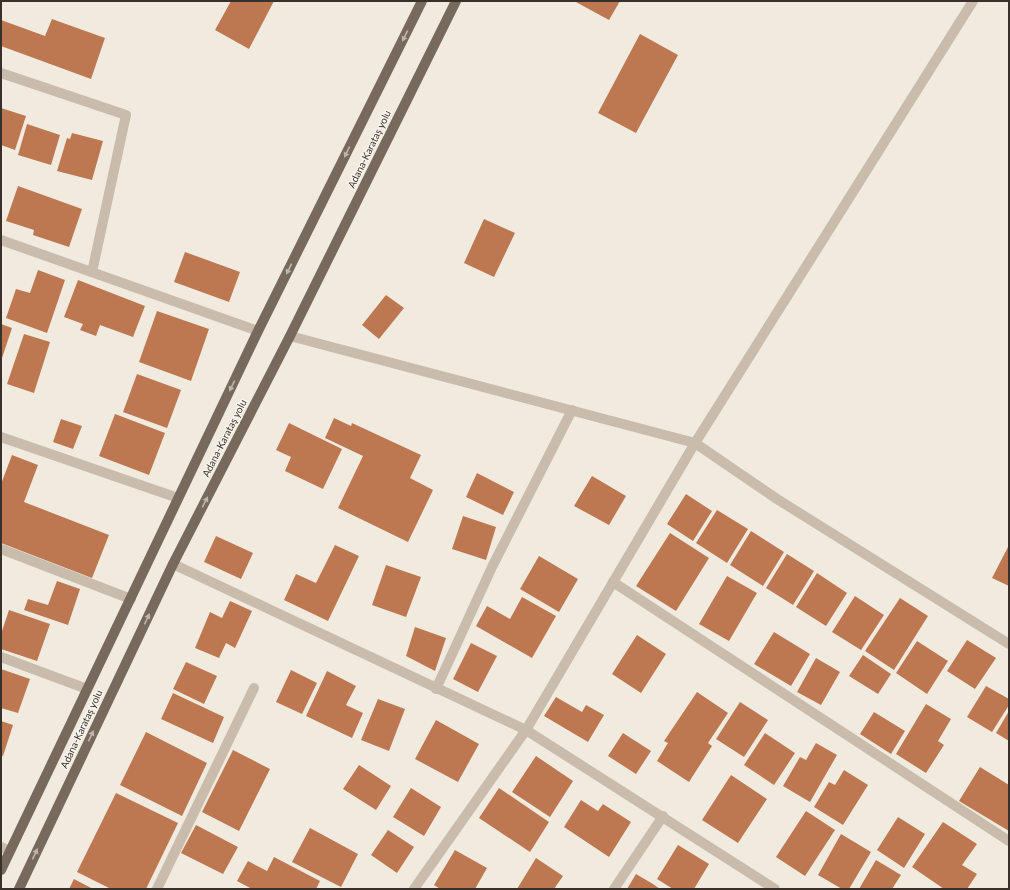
<svg xmlns="http://www.w3.org/2000/svg" width="1010" height="890" font-family="Lato,sans-serif">
	<style>
		.building { fill: #be7851 }
		.lines { fill: none; stroke-linecap: round; stroke-linejoin: round }
		.minor { stroke: #c9bcac; stroke-width: 10 }
		.major { stroke: #78695d; stroke-width: 10 }
		.oneway { fill: #bfb5ac }
		.labels { text-anchor: middle; dominant-baseline: central; stroke-width: 3; stroke-linejoin: round; paint-order: stroke }
		.street-label { font-size: 10px; fill: #38302a; stroke: #f9f4ec }
	</style>
	<rect width="100%" height="100%" fill="#f1ebdf"/>
	<!-- building -->
	<g class="building">
		<path d="M231,1h43l-25,48 -34,-19z"/>
		<path d="M574,1h46l-11,19z"/>
		<path d="M52,19l53,19 -14,41 -90,-33v-26l44,16z"/>
		<path d="M640,34l38,21 -42,78 -38,-20z"/>
		<path d="M1,108l25,8 -11,34 -14,-5z"/>
		<path d="M27,124l33,11 -9,30 -33,-10z"/>
		<path d="M72,133l31,8 -11,39 -35,-9 10,-33 3,1z"/>
		<path d="M18,186l64,23 -13,38 -36,-12 1,-5 -28,-9z"/>
		<path d="M484,219l31,14 -21,44 -30,-14z"/>
		<path d="M185,252l55,20 -11,30 -55,-20z"/>
		<path d="M38,270l27,10 -18,53 -41,-15 10,-29 14,4z"/>
		<path d="M78,280l67,26 -12,31 -33,-12 -4,11 -16,-6 3,-6 -19,-7z"/>
		<path d="M386,295l18,13 -25,31 -17,-14z"/>
		<path d="M157,311l52,18 -18,52 -52,-19z"/>
		<path d="M1,324l11,4 -10,30 -1,-1z"/>
		<path d="M24,334l26,8 -16,51 -27,-9z"/>
		<path d="M137,374l44,16 -14,38 -44,-16z"/>
		<path d="M115,414l50,19 -16,42 -50,-19z"/>
		<path d="M334,418l17,8 1,-3 69,32 -11,23 23,12 -25,52 -70,-34 25,-52 -38,-18z"/>
		<path d="M61,419l21,7 -9,23 -20,-7z"/>
		<path d="M289,423l53,26 -19,40 -38,-18 6,-14 -15,-7z"/>
		<path d="M12,455l26,10 -14,37 85,33 -17,43 -91,-35v-59z"/>
		<path d="M477,473l37,19 -11,23 -37,-18z"/>
		<path d="M592,476l34,20 -17,29 -35,-19z"/>
		<path d="M686,494l26,17 -19,30 -26,-17z"/>
		<path d="M717,510l31,19 -21,34 -31,-20z"/>
		<path d="M463,516l33,11 -10,33 -34,-11z"/>
		<path d="M751,531l33,21 -21,34 -33,-21z"/>
		<path d="M670,533l39,25 -33,53 -40,-25z"/>
		<path d="M216,536l37,17 -12,26 -37,-17z"/>
		<path d="M335,545l24,11 -31,65 -44,-21 12,-26 20,9z"/>
		<path d="M1009,545v41l-17,-8z"/>
		<path d="M787,554l27,17 -21,34 -27,-17z"/>
		<path d="M539,556l39,23 -19,33 -39,-23z"/>
		<path d="M386,565l35,12 -15,40 -34,-12z"/>
		<path d="M817,573l30,20 -21,33 -30,-19z"/>
		<path d="M727,576l30,17 -28,48 -30,-17z"/>
		<path d="M57,581l23,8 -12,36 -44,-15 4,-11 20,6z"/>
		<path d="M855,596l29,19 -23,35 -29,-18z"/>
		<path d="M522,597l34,19 -24,42 -56,-32 11,-20 23,13z"/>
		<path d="M900,598l28,18 -34,54 -29,-19z"/>
		<path d="M230,601l22,10 -17,37 -9,-5 -7,15 -24,-10 15,-36 12,6z"/>
		<path d="M9,610l41,14 -13,37 -36,-12v-15z"/>
		<path d="M415,627l31,11 -11,33 -29,-15z"/>
		<path d="M774,632l36,22 -19,32 -37,-22z"/>
		<path d="M637,635l29,19 -25,39 -29,-19z"/>
		<path d="M967,640l29,18 -21,31 -28,-18z"/>
		<path d="M917,641l31,20 -21,33 -31,-21z"/>
		<path d="M471,643l26,13 -19,36 -25,-13z"/>
		<path d="M863,655l28,19 -13,20 -29,-18z"/>
		<path d="M816,658l24,14 -19,33 -24,-13z"/>
		<path d="M186,662l31,14 -13,28 -31,-15z"/>
		<path d="M1,669l29,10 -12,34 -17,-5z"/>
		<path d="M291,670l26,13 -15,31 -26,-12z"/>
		<path d="M327,671l29,15 -10,19 17,8 -11,25 -46,-22z"/>
		<path d="M986,686l23,13v6l-17,27 -25,-15z"/>
		<path d="M697,692l31,21 -20,30 4,3 -23,36 -32,-21 11,-18 -4,-2z"/>
		<path d="M173,693l51,24 -11,26 -52,-24z"/>
		<path d="M556,697l26,15 4,-7 18,10 -16,27 -44,-26z"/>
		<path d="M378,699l27,10 -16,42 -28,-11z"/>
		<path d="M740,702l28,18 -24,37 -28,-18z"/>
		<path d="M926,704l25,15 -13,22 6,4 -18,28 -30,-19z"/>
		<path d="M1009,711v30l-13,-8z"/>
		<path d="M874,712l31,19 -14,23 -31,-20z"/>
		<path d="M436,720l43,24 -21,38 -43,-23z"/>
		<path d="M1,721l12,4 -10,31 -2,-1z"/>
		<path d="M146,732l61,31 -25,53 -62,-31z"/>
		<path d="M623,733l28,18 -15,23 -28,-18z"/>
		<path d="M765,733l30,20 -21,32 -30,-20z"/>
		<path d="M816,743l21,12 -27,47 -27,-16 17,-29 6,3z"/>
		<path d="M233,750l37,19 -31,62 -37,-19z"/>
		<path d="M536,756l37,25 -23,36 -38,-25z"/>
		<path d="M359,765l32,21 -15,24 -33,-21z"/>
		<path d="M980,767l29,18v46l-50,-30z"/>
		<path d="M844,770l24,15 -25,40 -29,-18 15,-25 6,3z"/>
		<path d="M731,775l36,24 -29,44 -36,-23z"/>
		<path d="M411,788l30,19 -17,29 -31,-19z"/>
		<path d="M499,788l50,34 -19,30 -51,-34z"/>
		<path d="M116,793l62,30 -32,66h-35l-34,-17z"/>
		<path d="M581,800l17,11 5,-7 28,18 -22,35 -45,-30z"/>
		<path d="M806,811l29,19 -30,46 -29,-19z"/>
		<path d="M898,817l27,17 -21,34 -27,-18z"/>
		<path d="M943,822l34,22 -15,21 15,9 -10,15h-23l-32,-22z"/>
		<path d="M196,825l42,22 -15,27 -42,-21z"/>
		<path d="M310,828l48,26 -17,33 -49,-25z"/>
		<path d="M388,830l26,17 -17,26 -26,-18z"/>
		<path d="M841,834l30,18 -22,37h-7l-24,-14z"/>
		<path d="M678,845l31,19 -15,25h-21l-16,-10z"/>
		<path d="M455,850l32,18 -12,21h-35l-6,-4z"/>
		<path d="M274,857l46,24 -4,8h-64l-15,-8 11,-20 19,10z"/>
		<path d="M536,858l27,18 -9,13h-37z"/>
		<path d="M876,860l25,15 -9,14h-33z"/>
		<path d="M636,874l17,10 7,5h-33z"/>
		<path d="M74,879l19,10h-24z"/>
	</g>
	<g class="lines">
		<!-- minor -->
		<g class="minor">
			<path d="M1,73l125,42 -34,157"/>
			<path d="M1,240l257,91"/>
			<path d="M290,336l405,107 82,56 232,145"/>
			<path d="M1,437l177,61"/>
			<path d="M1,549l130,50"/>
			<path d="M173,564l353,166 249,159"/>
			<path d="M613,582l396,259"/>
			<path d="M1,657l86,32"/>
			<path d="M436,689l56,-122 80,-157"/>
			<path d="M1,847l9,4"/>
			<path d="M157,889l97,-201"/>
			<path d="M414,889l112,-159 169,-287 278,-442"/>
			<path d="M614,889l49,-73"/>
		</g>
		<!-- major -->
		<g class="major">
			<path d="M1,870l257,-539 164,-330"/>
			<path d="M19,889l154,-325 117,-228 166,-335"/>
		</g>
	</g>
	<!-- one-way arrows -->
	<defs><path id="oneway-solid" d="M-6-.8H1V-3.2L6.5 0L1 3.2V.8H-6Z"/></defs>
	<g class="oneway">
		<use href="#oneway-solid" transform="translate(405 36) rotate(116)"/>
		<use href="#oneway-solid" transform="translate(347 152) rotate(116)"/>
		<use href="#oneway-solid" transform="translate(289 269) rotate(116)"/>
		<use href="#oneway-solid" transform="translate(232 386) rotate(116)"/>
		<use href="#oneway-solid" transform="translate(205 502) rotate(-63)"/>
		<use href="#oneway-solid" transform="translate(147 619) rotate(-65)"/>
		<use href="#oneway-solid" transform="translate(91 736) rotate(-65)"/>
		<use href="#oneway-solid" transform="translate(35 854) rotate(-65)"/>
	</g>
	<g class="labels">
		<!-- street labels -->
		<g class="street-label">
			<text transform="translate(369 149) rotate(-64)">Adana-Karataş yolu</text>
			<text transform="translate(224 438) rotate(-63)">Adana-Karataş yolu</text>
			<text transform="translate(81 729) rotate(-65)">Adana-Karataş yolu</text>
		</g>
	</g>
	<!-- border -->
	<rect width="1010" height="890" fill="none" stroke="#38302a" stroke-width="4"/>
</svg>
